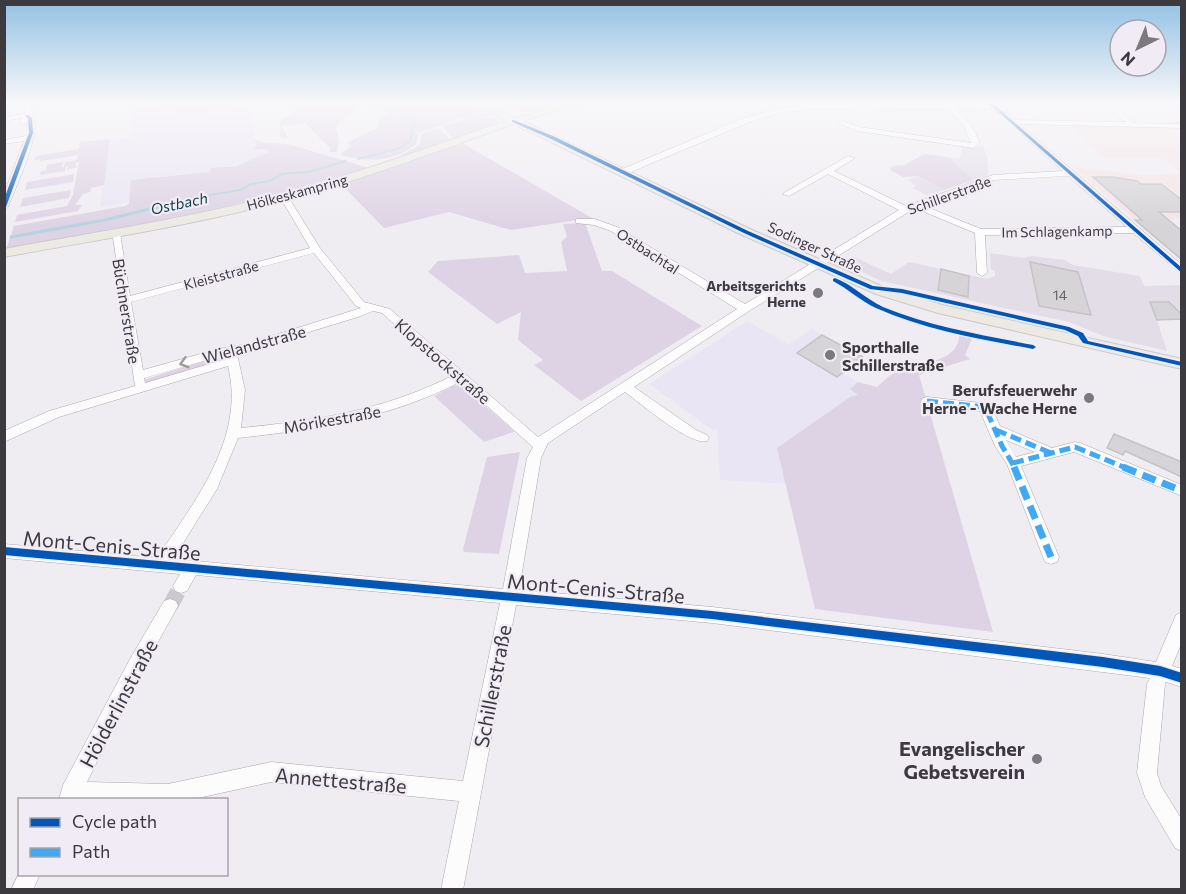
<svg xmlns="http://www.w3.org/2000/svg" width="1186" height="894" font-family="Commissioner,sans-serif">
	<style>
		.built { fill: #e3dde8 }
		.education { fill: #eae5f4 }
		.medical { fill: #f4e4e6 }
		.green { fill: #ded3e5 }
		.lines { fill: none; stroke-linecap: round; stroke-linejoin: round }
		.stream-far1 { stroke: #b4d4de; stroke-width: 2 }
		.stream { stroke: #b4d4de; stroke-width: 3 }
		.building { fill: #d6d4d7; stroke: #c5c3c7; stroke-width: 1.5 }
		.minor-tunnel { stroke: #ccc9ce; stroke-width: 16; stroke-dasharray: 16 8; stroke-linecap: butt }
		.minor-casing { stroke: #aaa8ac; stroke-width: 1 }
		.major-casing { stroke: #cbcacc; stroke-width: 2 }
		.minor { fill: #fdfcfd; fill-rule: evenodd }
		.major { fill: #edeae4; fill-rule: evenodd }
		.quiet-far1 { stroke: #3fa9f5; stroke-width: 5; stroke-dasharray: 11 5; stroke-linecap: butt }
		.quiet { stroke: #3fa9f5; stroke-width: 7; stroke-dasharray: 14 7; stroke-linecap: butt }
		.cycleway-casing { stroke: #f0ebf4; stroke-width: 3 }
		.cycleway { fill: #0057b8; fill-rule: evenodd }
		.oneway { stroke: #9c9b9e }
		.poi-dot { fill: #7b797d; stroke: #f0ebf4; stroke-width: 2 }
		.labels { text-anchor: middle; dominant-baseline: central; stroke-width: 4.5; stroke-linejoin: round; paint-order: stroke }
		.far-street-label { font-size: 14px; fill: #3c3a3e; stroke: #f0ebf4 }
		.far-poi-label { font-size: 14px; font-weight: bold; fill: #3c3a3e; stroke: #f0ebf4; text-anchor: end }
		.number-label { font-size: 14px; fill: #656367 }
		.far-water-label { font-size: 15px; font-style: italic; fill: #143f48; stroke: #f0ebf4 }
		.street-label { font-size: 16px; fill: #3c3a3e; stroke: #f0ebf4 }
		.poi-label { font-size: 16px; font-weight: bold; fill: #3c3a3e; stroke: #f0ebf4; text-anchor: start }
		.near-street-label { font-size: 20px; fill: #3c3a3e; stroke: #f0ebf4 }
		.near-poi-label { font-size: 20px; font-weight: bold; fill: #3c3a3e; stroke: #f0ebf4; text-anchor: end }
	</style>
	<rect width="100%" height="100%" fill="#f0edf2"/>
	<!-- built -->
	<g class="built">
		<path d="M983,146l4,11 1,19 -14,4 -27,-23 13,2 2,-11z"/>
		<path d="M918,176l26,14 -18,5 -13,-7 4,-2 -10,-6z"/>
		<path d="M990,253l34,5 8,-2 33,4 8,5 67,11 4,10 37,-1v34l-24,1 10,31 -64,-15 -34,-14 -188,-41 -37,-18 10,-6 37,17 18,-12 79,17 7,-3v-5l-4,-2z"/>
	</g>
	<!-- education -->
	<g class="education">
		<path d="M128,102h114l10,14 2,23 3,7 -1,4 10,-1 3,3 -24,12 -34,4 -1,4 -78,8 -3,22 -29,5 10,-66 21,-4 2,-15z"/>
		<path d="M747,321l42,24 23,-16 51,28 -21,16 16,9 -8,7 9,6 -82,53 9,36 -66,-4 -3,-51 -3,2 -65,-47z"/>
	</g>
	<!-- medical -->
	<path class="medical" d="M1069,125l112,3v91l-46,1 -61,-53 68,8 38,-1 -3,-5 -16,-11h-56z"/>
	<!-- green -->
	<g class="green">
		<path d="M166,102h64c-16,10 -45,17 -62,6z"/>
		<path d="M290,102h63l3,6 -16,13 -4,8 3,11 -2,12h-8l2,-3 -26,-26 -23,3 6,13 -8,-2v-16l16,-10z"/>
		<path d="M365,102h99l28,15 -36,1 1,2 -39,13 -2,11c-22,19 -50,18 -76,11l12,-10 -6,-2 31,-15 4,-11 10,-2z"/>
		<path d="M506,102h66c-28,6 -48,16 -76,3z"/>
		<path d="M474,117l23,2 -1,3 4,2 -46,15 -12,-13z"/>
		<path d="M436,128l5,1 10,12 -46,15 -3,-1 18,-10 1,-11z"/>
		<path d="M110,139l-6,46 -13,3 -1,4 -7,2 -8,11h7l-4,6 -63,11 2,-7 50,-9 6,-11 6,-33 -4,1 2,4 -10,3 1,-4h-2l-1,5 -25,4 1,-4 5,-1 1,-5 16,-3 -1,5h2l1,-5 12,-2 1,-5 -38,6 1,-2 -7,1 2,-4 43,-7 1,-7z"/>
		<path d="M254,139l12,4 22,1 81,24c-119,37 -240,59 -363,82l8,-24 111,-20 4,-2 2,-24 79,-8 1,-4 26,-2 32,-14 -3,-3 -13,1 4,-4z"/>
		<path d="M462,143l137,79 -21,-2 -67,10 -62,-18 -65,16 -43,-44z"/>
		<path d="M924,154l23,3 27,23 -30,10 -26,-14 -15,1 -13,-7 2,-4 13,-1z"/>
		<path d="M74,174l-1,8 -48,8 2,-8z"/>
		<path d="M71,190l-2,8 -49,9 3,-9z"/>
		<path d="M585,223l17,48h10l90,55 -121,75 -47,-36 9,-5 -25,-20 3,-28 -24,12 -69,-52 10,-11 81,-6 6,18 42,-2 -6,-29 6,-5 -4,-13z"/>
		<path d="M959,335l13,4 -7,16 5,4 -51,16 74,257 -178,-23 -38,-161 73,-51 8,-2 -8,-6 8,-7 19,5c5,-5 12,-11 17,-14 19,-11 65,-8 65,-38z"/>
		<path d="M220,355l3,1v4l-76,23 -3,-3z"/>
		<path d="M461,385l53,46v1l-30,10 -50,-46 19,-10z"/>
		<path d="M520,452l-21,102 -35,-2 -1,-3 24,-92z"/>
	</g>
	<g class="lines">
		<!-- stream-far1 -->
		<g class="stream-far1">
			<path d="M358,159l42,-11 10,-7 5,-19 -36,-20"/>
			<path d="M193,198l47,-8 11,-6 19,-3 12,-7 26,-2 38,-11"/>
		</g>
		<!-- stream -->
		<path class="stream" d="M11,237l94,-17 97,-24"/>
	</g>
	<!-- building -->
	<g class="building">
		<path d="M1093,177h20l24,4 4,3h20l21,16v12h-23l23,19v29l-47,-40h7z"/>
		<path d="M1030,262l48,10 13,43 -52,-9z"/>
		<path d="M941,269l28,7 -1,21 -30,-7z"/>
		<path d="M1150,302h19l13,13v4l-25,1z"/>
		<path d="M822,335l41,22 -26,20 -40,-24z"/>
		<path d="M1114,434l68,28v15l-57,-26 -2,4 -16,-7z"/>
	</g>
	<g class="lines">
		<!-- minor-tunnel -->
		<path class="minor-tunnel" d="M170,606l11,-20"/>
		<defs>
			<g id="minor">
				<path d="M25,102h6c0,12 6,21 3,32 -4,23 -17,50 -26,73l-4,3v-16l20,-53 -20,3v-4l22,-4 1,-14 -4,2 -4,-2 3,-4 -18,3v-4l20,-3z"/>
				<path d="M986,102h7l21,18 112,2 -23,-20h7l24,21 48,1v4l-163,-4 163,141v9l-49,-41 -148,2 2,38 -5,3 -5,-3 -2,-40 -60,-25 -166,103 -115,76 62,43 11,5 2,3 -2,3c-17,5 -67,-38 -82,-49l-77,51 -7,15 -22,132 193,17 391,47 53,8 20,-47 6,-3v30l-10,24 10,3v18l-16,-5 -1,2 -8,89 4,13 21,34v31l-7,-3 -30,-51 -8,-24 10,-89 3,-6 -438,-55 -196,-18 -53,285h-22l18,-89 -188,-19 -82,18h-130l4,-15 67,-126 34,-58 6,-2 6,2 2,5 -36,65 -55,111 81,2 103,-22 192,19 37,-178 -304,-28 -9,16 -6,2 -6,-2 -2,-5 7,-12 -176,-16v-14l153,14c37,-56 89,-120 71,-192l-169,51 -55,25v-11l45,-20 86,-25 -23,-155 8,2 10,63 180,-48 -30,-51 7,-2 33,53 44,54 26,7 148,128 199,-128 -126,-78 -17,-6 -18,-2v-4h19l22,8 128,77 154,-94 -71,-36 -39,22 -7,-2 66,-38 7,2 -21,13 72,35 87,-31 70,-4 -71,-63h-37l15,15 10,19 -6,6 -117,-17 -19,-8 4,-2 17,6 112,16 -7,-17 -17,-18 -138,1 -30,4 -32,10 -121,51h-6v-4l121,-51 37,-10 31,-4 178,-1zM1068,176l59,51 -146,2 -59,-24 72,-25zM314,253l42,53 5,2 -115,36 -28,5 -75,21 -12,-68zM373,311l9,2 70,63c-71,35 -133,44 -211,52l4,-38 -8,-36 121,-37zM225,355l1,4 -81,24 -1,-5zM460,382l73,65 -6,11 -24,131 -330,-30 44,-70 21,-51c80,-9 149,-19 222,-56z"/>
				<path d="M1171,102l11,2v6z"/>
				<path d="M927,397l63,7 10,22 52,22 23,-6 5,1 102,42v11l-108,-44 -53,14 38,91 -2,5 -6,2 -6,-2 -38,-98 -12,-18 -15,-35 -57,-7 -2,-3 2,-3zM1006,440l29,12 -19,5z"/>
				<path d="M20,871v3h20l-7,16h-22z"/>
			</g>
			<path id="major" d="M470,102h12l33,16 56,-16h15l-63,19 227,108 136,59 56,17 240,54v10l-244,-56 -62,-19 -134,-59 -228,-111c-74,26 -148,54 -224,75 -94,26 -190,40 -286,58v-8c93,-17 186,-31 277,-55 76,-20 151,-48 225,-73z"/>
		</defs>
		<!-- minor casing -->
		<use href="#minor" class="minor-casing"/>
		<!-- major casing -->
		<use href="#major" class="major-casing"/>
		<!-- minor -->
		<use href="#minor" class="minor"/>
		<!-- major -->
		<use href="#major" class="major"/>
		<!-- quiet-far1 -->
		<g class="quiet-far1">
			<path d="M927,401l58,6 17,39 13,22"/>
			<path d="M996,430l55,23"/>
			<path d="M1013,463l62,-16 51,21"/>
		</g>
		<!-- quiet -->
		<g class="quiet">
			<path d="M1014,467l37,90"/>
			<path d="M1123,467l59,24"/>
		</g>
		<defs>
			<g id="cycleway">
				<path d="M987,102h4l191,166v5z"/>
				<path d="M26,115h2l4,3 1,15 -27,74 -2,1v-9l25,-66 -1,-15 -2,-1z"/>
				<path d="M512,120h2l39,16 195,95 125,55 29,3 167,38 14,6 5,8 94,21v4l-99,-23 -5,-7 -13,-6 -163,-37 -32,-4 -126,-56 -195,-95 -37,-16z"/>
				<path d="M835,278c18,7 31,21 48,29 48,20 100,28 150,38l3,2 -3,2c-53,-10 -108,-19 -157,-41 -15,-7 -28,-19 -43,-27v-2z"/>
				<path d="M4,547l708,64 391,46 57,9 22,7v10l-22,-7 -57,-9 -391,-48 -708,-64z"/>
			</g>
		</defs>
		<!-- cycleway casing -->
		<use href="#cycleway" class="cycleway-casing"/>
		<!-- cycleway -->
		<use href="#cycleway" class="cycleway"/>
	</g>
	<!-- one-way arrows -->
	<defs><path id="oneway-chevron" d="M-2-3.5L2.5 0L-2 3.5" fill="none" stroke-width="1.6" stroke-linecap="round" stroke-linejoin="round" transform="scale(1.5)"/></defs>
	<use class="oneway" href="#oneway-chevron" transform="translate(184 363) rotate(164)"/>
	<!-- sky -->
	<linearGradient id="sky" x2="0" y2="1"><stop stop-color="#93c1e4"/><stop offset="0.45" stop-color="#f8f7f9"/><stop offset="1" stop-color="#f8f7f9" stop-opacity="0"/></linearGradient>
	<rect width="1186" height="227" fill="url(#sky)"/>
	<!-- markers -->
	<g class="poi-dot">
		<circle cx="818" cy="293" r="6"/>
		<circle cx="830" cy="355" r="6"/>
		<circle cx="1089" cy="398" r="6"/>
		<circle cx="1037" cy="759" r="6"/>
	</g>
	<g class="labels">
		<!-- far-street labels -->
		<g class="far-street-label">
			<text transform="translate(297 192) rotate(-15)">Hölkeskampring</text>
			<text transform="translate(949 195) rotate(-20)">Schillerstraße</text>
			<text transform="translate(1057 231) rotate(-1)">Im Schlagenkamp</text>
			<text transform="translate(815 247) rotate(25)">Sodinger Straße</text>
			<text transform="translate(648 251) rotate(33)">Ostbachtal</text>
			<text transform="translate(221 275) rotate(-15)">Kleiststraße</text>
		</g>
		<!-- far-poi labels -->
		<g class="far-poi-label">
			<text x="806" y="285">Arbeitsgerichts<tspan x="806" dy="16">Herne</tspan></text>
		</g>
		<!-- number labels -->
		<g class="number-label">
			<text x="1060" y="294">14</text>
		</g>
		<!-- far-water labels -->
		<g class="far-water-label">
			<text transform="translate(179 203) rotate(-12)">Ostbach</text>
		</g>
		<!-- street labels -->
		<g class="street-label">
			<text transform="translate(127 311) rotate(81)">Büchnerstraße</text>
			<text transform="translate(254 344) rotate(-15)">Wielandstraße</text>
			<text transform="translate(443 361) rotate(41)">Klopstockstraße</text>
			<text transform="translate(332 419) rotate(-10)">Mörikestraße</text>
		</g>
		<!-- poi labels -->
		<g class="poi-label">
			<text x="842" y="346">Sporthalle<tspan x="842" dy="18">Schillerstraße</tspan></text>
			<text x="1077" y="389" text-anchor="end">Berufsfeuerwehr<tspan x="1077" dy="18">Herne - Wache Herne</tspan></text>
		</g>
		<!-- near-street labels -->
		<g class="near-street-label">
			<text transform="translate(112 545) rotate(5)">Mont-Cenis-Straße</text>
			<text transform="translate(596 588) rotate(5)">Mont-Cenis-Straße</text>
			<text transform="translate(492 686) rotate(-79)">Schillerstraße</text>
			<text transform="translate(118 703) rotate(-62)">Hölderlinstraße</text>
			<text transform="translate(341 780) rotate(5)">Annettestraße</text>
		</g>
		<!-- near-poi labels -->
		<g class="near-poi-label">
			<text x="1025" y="748">Evangelischer<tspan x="1025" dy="23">Gebetsverein</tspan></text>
		</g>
	</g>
	<!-- border -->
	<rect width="1186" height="894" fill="none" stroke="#3c3a3e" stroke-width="12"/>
	<!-- legend -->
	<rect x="18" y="798" width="210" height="78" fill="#f0ebf4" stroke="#a8a4ab" stroke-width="1.5"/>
	<rect x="30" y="818" width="30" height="9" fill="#0057b8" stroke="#a8a4ab" stroke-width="1.5"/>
	<text x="72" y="828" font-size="18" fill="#3c3a3e">Cycle path</text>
	<rect x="30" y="848" width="30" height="9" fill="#3fa9f5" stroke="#a8a4ab" stroke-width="1.5"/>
	<text x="72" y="858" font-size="18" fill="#3c3a3e">Path</text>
	<!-- north arrow -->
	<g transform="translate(1138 48) rotate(223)"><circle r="28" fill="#f0ebf4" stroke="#a8a4ab" stroke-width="1.5"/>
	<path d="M0-4.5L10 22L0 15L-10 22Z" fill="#7b797d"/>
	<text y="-9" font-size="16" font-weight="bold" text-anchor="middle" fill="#3c3a3e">N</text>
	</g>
</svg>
